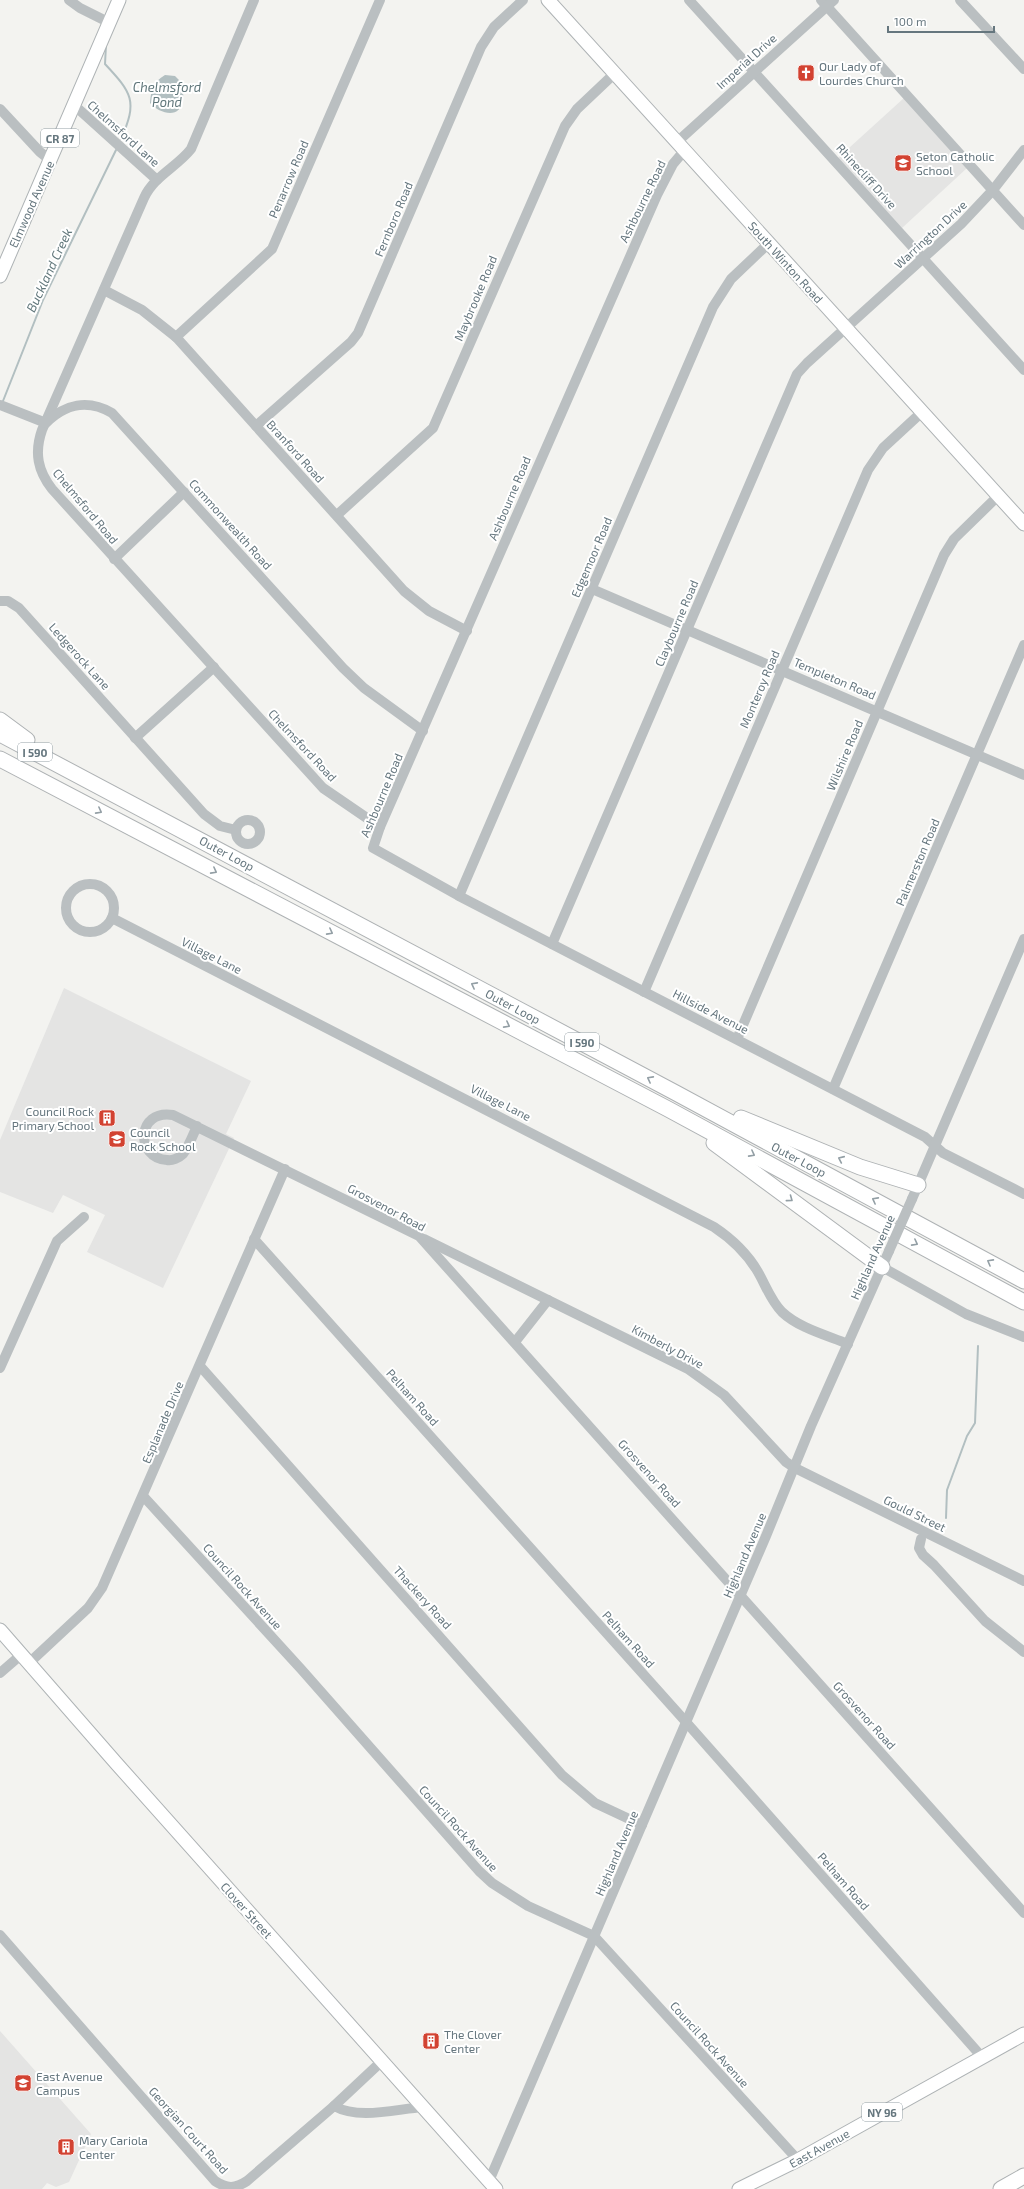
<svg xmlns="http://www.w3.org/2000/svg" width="1024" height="2189" font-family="'Exo 2',sans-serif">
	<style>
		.built { fill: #e4e4e3 }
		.water { fill: #b2bfc1 }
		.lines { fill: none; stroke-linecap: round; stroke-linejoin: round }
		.stream { stroke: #b2bfc1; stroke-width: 2 }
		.major-casing { stroke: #aeb3b5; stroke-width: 15 }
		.highway-casing { stroke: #aeb2b4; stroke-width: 17 }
		.minor { stroke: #babfc1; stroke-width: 10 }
		.major { stroke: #fff; stroke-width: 13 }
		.highway { stroke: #fff; stroke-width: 15 }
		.minor-bridge { stroke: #babfc1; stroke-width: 10 }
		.oneway { stroke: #939fa5 }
		.labels { text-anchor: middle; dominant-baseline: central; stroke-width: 4; stroke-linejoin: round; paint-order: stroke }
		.shield { fill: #fff; stroke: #939fa5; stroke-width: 1 }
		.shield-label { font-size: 11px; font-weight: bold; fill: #65767e }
		.street-label { font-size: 12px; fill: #65767e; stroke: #fff }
		.poi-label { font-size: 12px; fill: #65767e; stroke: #fff; text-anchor: start }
		.water-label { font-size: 13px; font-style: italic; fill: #61777b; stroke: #fff }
	</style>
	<rect width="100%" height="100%" fill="#f3f3f0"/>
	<!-- built -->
	<g class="built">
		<path d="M904,98l63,70 -65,60 -64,-70z"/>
		<path d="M64,988l187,93 -25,53 8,4 -71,150 -76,-36 18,-37 -42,-20 -10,18 -53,-21v-52z"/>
		<path d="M0,2031l91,103 -22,48 -13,5 -9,-4 -5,6h-42z"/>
	</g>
	<!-- water -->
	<path class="water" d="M165,75l10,1 7,7c0,5 2,11 1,16 -2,21 -23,15 -33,4 1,-13 3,-21 15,-28z"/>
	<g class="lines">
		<!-- stream -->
		<g class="stream">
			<path d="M106,45l-1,19c27,29 33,37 16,75"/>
			<path d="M3,401l40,-101 73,-150"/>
			<path d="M946,1518l1,-28 20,-54 8,-13 3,-77"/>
		</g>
		<defs>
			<g id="major">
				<path d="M548,0l476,524"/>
				<path d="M0,276l119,-276"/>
				<path d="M0,1630l116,133 380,426"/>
				<path d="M739,2189l59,-29 226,-126"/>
			</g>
			<g id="highway">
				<path d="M0,720l27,20"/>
				<path d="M0,734l676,359 348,188"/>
				<path d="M0,759l668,350 356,193"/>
				<path d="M741,1118l119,49 58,18"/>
				<path d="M714,1143l168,124"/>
				<path d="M1001,2189l23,-13"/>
			</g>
		</defs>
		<!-- major casing -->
		<use href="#major" class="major-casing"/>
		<!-- highway casing -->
		<use href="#highway" class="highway-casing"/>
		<!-- minor -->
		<g class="minor">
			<path d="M69,0l11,8 30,15"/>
			<path d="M254,0l-63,149c-14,18 -37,27 -47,49l-102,232c-8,23 -4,41 10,59l271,299 57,39"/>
			<path d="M689,0l335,370"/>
			<path d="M821,0l203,225"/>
			<path d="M960,0l64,69"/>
			<path d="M74,105l83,75"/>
			<path d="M0,109l40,43 10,8"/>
			<path d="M677,142l157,-142"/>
			<path d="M684,151l-11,13 -16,31 -277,632 -7,21 86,48 466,241 18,16 81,41"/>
			<path d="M104,290l38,20 34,27 228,254 25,20 38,20"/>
			<path d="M176,337l96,-88 108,-249"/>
			<path d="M0,405l46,18c19,-19 42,-24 66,-10l231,255 21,20 59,43"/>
			<path d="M256,426l95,-84 7,-9 123,-286 13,-20 29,-27"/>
			<path d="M337,515l96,-87 132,-302 12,-17 37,-35"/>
			<path d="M114,559l70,-67"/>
			<path d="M592,589l432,186"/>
			<path d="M0,601h8l11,7 185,206 16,12 16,4"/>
			<path d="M135,738l79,-71"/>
			<circle cx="248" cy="832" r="12"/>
			<circle cx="90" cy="908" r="24"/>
			<path d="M459,896l254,-589 18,-28 38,-36"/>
			<path d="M112,918l602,309c18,12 33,26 44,45 8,14 13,29 24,40 17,16 44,23 66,32"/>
			<path d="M552,944l245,-570 10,-11 154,-139 32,-34 31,-40"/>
			<path d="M644,992l224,-522 15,-22 39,-36"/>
			<path d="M737,1039l207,-484 10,-16 44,-43"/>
			<path d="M833,1089l191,-444"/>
			<path d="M197,1126c-4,9 -8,20 -14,28 -4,4 -11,7 -16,6 -32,-2 -31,-51 6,-45l246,121 605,677"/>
			<path d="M912,1199l112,-260"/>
			<path d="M254,1239l432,483 296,335"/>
			<path d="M424,1239l264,130 36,26 62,67 9,6 229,113"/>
			<path d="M882,1267l84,47 58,23"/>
			<path d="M515,1342l33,-42"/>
			<path d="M200,1366l362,409 33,28 47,22"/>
			<path d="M0,1368l57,-127 27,-24"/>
			<path d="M144,1497l157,172 178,202 13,12 36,23 66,30 204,224"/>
			<path d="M921,1539l-2,9 4,7 11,10 51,56 39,31"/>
			<path d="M29,1663l59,-55 14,-20 183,-419"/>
			<path d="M0,1673l22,-19"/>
			<path d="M0,1935l215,246c12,8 20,8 32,0l87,-75 48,-45"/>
			<path d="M334,2106c25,14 62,3 89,1"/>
			<path d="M489,2181l277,-645 45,-110 78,-175"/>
		</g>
		<!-- major -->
		<use href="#major" class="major"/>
		<!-- highway -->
		<use href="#highway" class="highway"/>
		<!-- minor-bridge -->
		<path class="minor-bridge" d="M889,1251l23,-52"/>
	</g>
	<!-- one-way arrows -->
	<defs><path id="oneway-chevron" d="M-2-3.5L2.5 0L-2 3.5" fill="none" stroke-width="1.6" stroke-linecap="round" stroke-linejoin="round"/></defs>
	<g class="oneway">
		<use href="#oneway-chevron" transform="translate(99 811) rotate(28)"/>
		<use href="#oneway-chevron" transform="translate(214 871) rotate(28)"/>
		<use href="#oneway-chevron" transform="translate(330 932) rotate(28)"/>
		<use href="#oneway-chevron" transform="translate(474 985) rotate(-152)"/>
		<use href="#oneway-chevron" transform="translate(507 1025) rotate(28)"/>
		<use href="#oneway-chevron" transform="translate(650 1079) rotate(-152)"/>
		<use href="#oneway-chevron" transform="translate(752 1154) rotate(28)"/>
		<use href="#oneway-chevron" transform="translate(841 1159) rotate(-156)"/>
		<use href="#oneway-chevron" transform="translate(790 1199) rotate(36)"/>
		<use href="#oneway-chevron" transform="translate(875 1200) rotate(-152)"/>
		<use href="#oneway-chevron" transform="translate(915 1243) rotate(28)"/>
		<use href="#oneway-chevron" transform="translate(990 1262) rotate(-151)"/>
	</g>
	<!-- icons -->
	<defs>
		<symbol id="church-square" viewBox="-11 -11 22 22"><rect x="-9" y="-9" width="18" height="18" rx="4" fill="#d24231" stroke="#fff"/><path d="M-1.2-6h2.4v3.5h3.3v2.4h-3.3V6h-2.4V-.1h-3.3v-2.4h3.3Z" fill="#fff"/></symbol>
		<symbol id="school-square" viewBox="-11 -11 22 22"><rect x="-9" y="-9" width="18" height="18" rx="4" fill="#d24231" stroke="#fff"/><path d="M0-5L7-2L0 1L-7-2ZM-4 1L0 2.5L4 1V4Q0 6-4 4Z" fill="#fff"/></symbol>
		<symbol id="building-square" viewBox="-11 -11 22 22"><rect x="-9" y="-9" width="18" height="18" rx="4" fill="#d24231" stroke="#fff"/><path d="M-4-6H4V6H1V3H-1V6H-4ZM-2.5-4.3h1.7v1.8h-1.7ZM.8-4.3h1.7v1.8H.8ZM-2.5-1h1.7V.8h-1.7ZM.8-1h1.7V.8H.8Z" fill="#fff"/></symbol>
	</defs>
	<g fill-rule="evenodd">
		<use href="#church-square" x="796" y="63" width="20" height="20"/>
		<use href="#school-square" x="893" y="153" width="20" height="20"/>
		<use href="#building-square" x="97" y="1108" width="20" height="20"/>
		<use href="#school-square" x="107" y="1129" width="20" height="20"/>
		<use href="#building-square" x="421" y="2031" width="20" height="20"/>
		<use href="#school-square" x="13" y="2073" width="20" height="20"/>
		<use href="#building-square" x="56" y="2137" width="20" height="20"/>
	</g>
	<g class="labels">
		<!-- shield labels -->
		<g class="shield">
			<rect x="41" y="129" width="38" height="18" rx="3"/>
			<rect x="18" y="743" width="34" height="18" rx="3"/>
			<rect x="565" y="1033" width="34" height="18" rx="3"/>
			<rect x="862" y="2103" width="40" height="18" rx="3"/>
		</g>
		<g class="shield-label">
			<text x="60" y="138">CR 87</text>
			<text x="35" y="752">I 590</text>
			<text x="582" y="1042">I 590</text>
			<text x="882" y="2112">NY 96</text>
		</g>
		<!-- street labels -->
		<g class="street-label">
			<text transform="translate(746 61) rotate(-42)">Imperial Drive</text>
			<text transform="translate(124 133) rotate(42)">Chelmsford Lane</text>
			<text transform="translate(867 176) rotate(48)">Rhinecliff Drive</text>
			<text transform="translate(288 179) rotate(-67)">Penarrow Road</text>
			<text transform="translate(642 201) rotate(-64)">Ashbourne Road</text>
			<text transform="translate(31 204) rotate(-66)">Elmwood Avenue</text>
			<text transform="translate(393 219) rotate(-67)">Fernboro Road</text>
			<text transform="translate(930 234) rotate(-43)">Warrington Drive</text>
			<text transform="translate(786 262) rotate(48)">South Winton Road</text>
			<text transform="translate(475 298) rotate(-67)">Maybrooke Road</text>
			<text transform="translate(296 451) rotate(48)">Branford Road</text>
			<text transform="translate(509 498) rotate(-67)">Ashbourne Road</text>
			<text transform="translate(86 506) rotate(50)">Chelmsford Road</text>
			<text transform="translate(231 524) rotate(48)">Commonwealth Road</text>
			<text transform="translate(591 557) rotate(-67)">Edgemoor Road</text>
			<text transform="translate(676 623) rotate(-67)">Claybourne Road</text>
			<text transform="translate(80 656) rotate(48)">Ledgerock Lane</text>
			<text transform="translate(835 678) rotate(23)">Templeton Road</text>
			<text transform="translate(759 689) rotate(-67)">Monteroy Road</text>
			<text transform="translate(303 745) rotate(47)">Chelmsford Road</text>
			<text transform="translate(844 755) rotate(-67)">Wilshire Road</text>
			<text transform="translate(381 795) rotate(-67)">Ashbourne Road</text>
			<text transform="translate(227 853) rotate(28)">Outer Loop</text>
			<text transform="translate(917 862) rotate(-67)">Palmerston Road</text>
			<text transform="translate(212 955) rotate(27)">Village Lane</text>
			<text transform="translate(513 1006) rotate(28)">Outer Loop</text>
			<text transform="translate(711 1011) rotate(27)">Hillside Avenue</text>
			<text transform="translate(501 1102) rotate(27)">Village Lane</text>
			<text transform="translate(799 1159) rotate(28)">Outer Loop</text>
			<text transform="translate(387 1207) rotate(28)">Grosvenor Road</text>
			<text transform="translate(872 1257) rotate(-66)">Highland Avenue</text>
			<text transform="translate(668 1346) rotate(28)">Kimberly Drive</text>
			<text transform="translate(413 1397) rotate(48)">Pelham Road</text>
			<text transform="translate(162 1422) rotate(-67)">Esplanade Drive</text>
			<text transform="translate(650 1473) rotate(48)">Grosvenor Road</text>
			<text transform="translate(915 1513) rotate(26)">Gould Street</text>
			<text transform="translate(744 1555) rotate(-67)">Highland Avenue</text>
			<text transform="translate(243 1586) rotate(48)">Council Rock Avenue</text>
			<text transform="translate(423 1597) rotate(48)">Thackery Road</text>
			<text transform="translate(629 1639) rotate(48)">Pelham Road</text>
			<text transform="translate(865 1715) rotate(48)">Grosvenor Road</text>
			<text transform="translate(459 1828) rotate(48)">Council Rock Avenue</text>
			<text transform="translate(616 1853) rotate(-67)">Highland Avenue</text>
			<text transform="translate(844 1881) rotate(49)">Pelham Road</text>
			<text transform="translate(247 1910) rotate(48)">Clover Street</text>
			<text transform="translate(710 2044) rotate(48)">Council Rock Avenue</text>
			<text transform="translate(189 2130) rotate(48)">Georgian Court Road</text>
			<text transform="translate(819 2148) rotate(-29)">East Avenue</text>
		</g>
		<!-- poi labels -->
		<g class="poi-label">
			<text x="819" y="66">Our Lady of<tspan x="819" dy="14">Lourdes Church</tspan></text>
			<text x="916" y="156">Seton Catholic<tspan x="916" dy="14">School</tspan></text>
			<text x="94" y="1111" text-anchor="end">Council Rock<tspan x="94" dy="14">Primary School</tspan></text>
			<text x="130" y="1132">Council<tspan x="130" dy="14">Rock School</tspan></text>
			<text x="444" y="2034">The Clover<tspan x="444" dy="14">Center</tspan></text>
			<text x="36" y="2076">East Avenue<tspan x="36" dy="14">Campus</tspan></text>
			<text x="79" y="2140">Mary Cariola<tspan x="79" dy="14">Center</tspan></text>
		</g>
		<!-- water labels -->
		<g class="water-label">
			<text x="167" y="87">Chelmsford<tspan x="167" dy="15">Pond</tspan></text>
			<text transform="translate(49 270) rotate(-65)">Buckland Creek</text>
		</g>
	</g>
	<!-- scale -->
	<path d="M888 26v6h106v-6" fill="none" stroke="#65767e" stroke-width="2"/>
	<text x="894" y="26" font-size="12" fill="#65767e" stroke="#ffffff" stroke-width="3" paint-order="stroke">100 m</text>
</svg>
